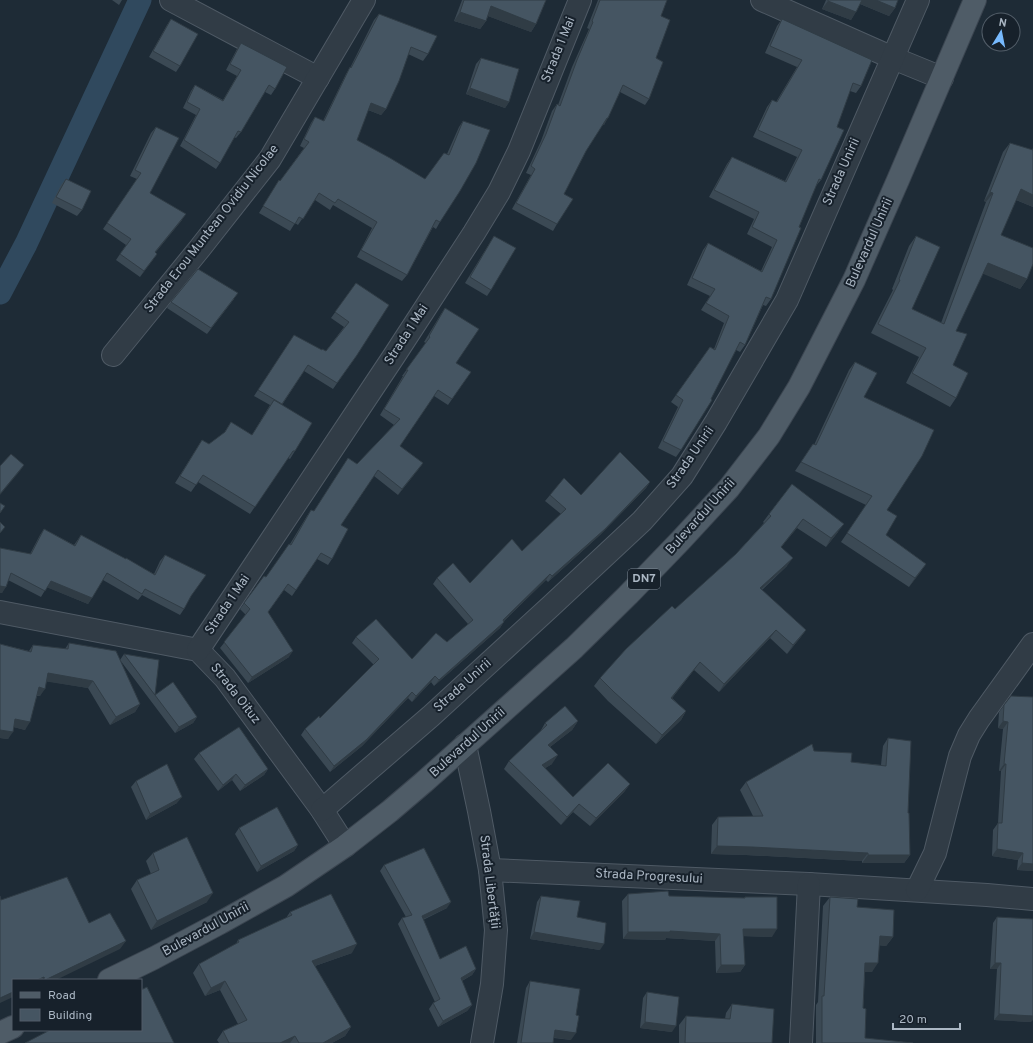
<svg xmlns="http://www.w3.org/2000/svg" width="1033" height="1043" font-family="Overpass,sans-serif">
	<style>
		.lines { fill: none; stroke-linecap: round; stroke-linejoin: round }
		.canal { stroke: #30495e; stroke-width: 23 }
		.minor-casing { stroke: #4f5a65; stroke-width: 24 }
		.major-casing { stroke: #3b4550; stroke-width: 24 }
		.minor { stroke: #313c46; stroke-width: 22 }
		.major { stroke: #4f5c67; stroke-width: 22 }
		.wall { fill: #3b4954 }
		.shaded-wall { fill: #303c45 }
		.building { fill: #455562; stroke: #303c45 }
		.labels { text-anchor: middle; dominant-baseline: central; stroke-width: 4; stroke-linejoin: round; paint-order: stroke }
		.shield { fill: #17212b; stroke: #7f8a96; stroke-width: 1 }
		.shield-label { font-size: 12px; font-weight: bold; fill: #abb7c4 }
		.street-label { font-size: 13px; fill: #abb7c4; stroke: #17212b }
	</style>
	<rect width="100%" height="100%" fill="#1e2b36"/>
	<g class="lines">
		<!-- canal -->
		<path class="canal" d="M0,293l26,-49 114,-244"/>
		<defs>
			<g id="minor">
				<path d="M171,0l147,78"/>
				<path d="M762,0l131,58 49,20"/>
				<path d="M113,355l87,-107 70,-89 94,-159"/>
				<path d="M0,612l198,38 27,28 97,132 23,36"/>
				<path d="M198,650l196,-294 80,-123 25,-41 20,-41 61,-151"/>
				<path d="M465,745l14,66 11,59 6,60 -4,54 -10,59"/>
				<path d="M322,810l109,-94 120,-110 91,-85 40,-45 34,-54 71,-122 131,-300"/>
				<path d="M490,870l319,14 178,11 46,4"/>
				<path d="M917,890l18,-37 19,-74 6,-23 9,-21 10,-16 54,-75"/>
				<path d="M801,1043l8,-159"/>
			</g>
			<g id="major">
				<path d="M109,980l45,-22 66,-35 66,-37 59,-40 45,-35 34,-29 150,-134 54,-53 53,-55 48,-52 40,-52 30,-49 55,-107 44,-100 77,-180"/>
				<path d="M0,1033l13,-6"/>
			</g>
		</defs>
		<!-- minor casing -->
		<use href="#minor" class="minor-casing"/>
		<!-- major casing -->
		<use href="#major" class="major-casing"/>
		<!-- minor -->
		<use href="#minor" class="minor"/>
		<!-- major -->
		<use href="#major" class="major"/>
	</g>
	<!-- wall -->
	<g class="wall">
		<path d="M112,0h10l-3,5z"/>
		<path d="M462,0h84l-10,24 -5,8 -43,-16 -2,5 -6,8 -26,-8z"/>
		<path d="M598,0h69l-6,16 -5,42 -7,41 -4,6 -25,-13 -16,33 -1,-1 -17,27 -22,43 -7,30 -4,7 -41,-22 19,-34 -5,-2 15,-32 11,-30 5,-7 1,1 14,-38 17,-38 -2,-1z"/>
		<path d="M826,0h72l-3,8 -6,8 -29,-12 -9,16 -29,-11z"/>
		<path d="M379,14l49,40 -5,7 -15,-7 -22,55 -5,6 -13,-5 -11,30 68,39 22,-25 12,-27 4,-6 -23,101 -4,7 -3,-2 -26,48 -5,6 -45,-24 15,-29 -39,-23 -3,5 -15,-10 -17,25 -3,-2 -5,8 -31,-18 20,-33 1,1 24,-33 -4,-2 11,-23 4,-6 8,4 23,-47 4,-6 24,-48z"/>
		<path d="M171,19l9,47 -4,6 -27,-15 18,-32z"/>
		<path d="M782,19l79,67 -5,7 -6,-2 -13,36 -16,53 -6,7 -44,112 -5,7 -3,-1 -18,40 -5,7 -4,-2 -55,100 -5,7 -18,-9 20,-41 -7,-5 39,-55 4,2 10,-26 -23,-13 9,-14 -23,-11 16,-35 5,-7 53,28 11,-24 -25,-13 7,-15 -45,-22 18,-33 5,-7 53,24 12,-24 -44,-20 14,-30 5,-7 4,2 21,-35 -32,-14 12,-27z"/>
		<path d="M241,43l34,46 -4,6 -6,-3 -24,40 -5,6 -2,-1 -14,26 -4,6 -36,-23 16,-31 -13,-7 8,-17 4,-6 28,15 14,-24 -11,-6 11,-21z"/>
		<path d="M481,58l28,44 -4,6 -39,-14 10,-30z"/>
		<path d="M156,127l-6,66 32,27 -27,33 2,1 -17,23 -24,-17 10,-15 -23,-16 34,-50 -7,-3 21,-43z"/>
		<path d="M1010,143l22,7 1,-2v59l-17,-7 -15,35 26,44 -7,10 -37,-16 -27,58 -3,34 3,33 -6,9 -44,-24 13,-26 -48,-24 22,-43 -1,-1 17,-43 7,-10 -4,73 29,14 45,-121 -2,-1 19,-49z"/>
		<path d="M66,179l16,31 -5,6 -25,-13 9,-18z"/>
		<path d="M494,236l-3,54 -4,6 -22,-13z"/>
		<path d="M356,283l1,72 -24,34 -29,-18 -22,34 13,46 -5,8 -2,-1 -38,56 -52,-32 -7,10 -16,-9 27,-43 7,4 15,-11 7,-11 21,13 18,-30 -16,-9 36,-55 36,10 18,-24 -13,-9z"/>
		<path d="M234,299l-27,35 -40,-26 4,-6z"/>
		<path d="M445,308l11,55 15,9 -23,33 -14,-9 -34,50 23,17 -25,32 -24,-19 -33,49 -9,34 -4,6 -11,-6 -25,37 -8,-6 -16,22 21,45 -41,26 -28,-35 26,-33 -6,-6 24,-33 2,1 24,-33 17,-28 4,-6 3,1 34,-53 9,6 37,-39 -14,-10 23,-39h-1l24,-33 -2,-1 17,-28z"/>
		<path d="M855,362l9,35 23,113 -1,25 40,29 -17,23 -68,-45 25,-37 -71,-34 18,-27 1,1 35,-75z"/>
		<path d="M650,482l-4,6 -46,47 -52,47 -2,-2 -42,41 -4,7 -66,58 -3,-4 -19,20 -4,-4 -46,48 -32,26 -29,-37 4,-6 15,-11 54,-53 -22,-22 4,-6 56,22 35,-17 21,-18 -35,-40 4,-6 33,5 52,-32 39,-37 -16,-13 5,-6h31z"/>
		<path d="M792,484l46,48 -12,15 -29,-19 -16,19 6,19 -25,24 44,40 -6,8 -13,16 -17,-16 -51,54 -25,-22 -22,28 14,13 -5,9 -25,24 -48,-43 -14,-15 6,-8 136,-124 28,-31 -1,-1 6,-8z"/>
		<path d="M44,529l30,16 7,-10 73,39 6,-13 5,-6 26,41 -7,13 -4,6 -38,-20 -4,5 -35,-20 -15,24 -41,-17 -6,10 -33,-17 -6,13 -2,-45 30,6 10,-19z"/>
		<path d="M69,643l51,17 4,-6 31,41 42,22 -4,6 -18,10 -55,-73 20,44 -5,8 -25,13 -22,-37 -42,-7 -6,15h-3l-12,34 -11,-3 -6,12 -8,-1v-94l29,7 4,-6 32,4z"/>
		<path d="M1011,696l22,175 -16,-1 1,-10 -26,-4 1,-26 5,-7 3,-52h-2l4,-42 -5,-1 1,-16z"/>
		<path d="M578,721l-6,9 -22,17 2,17 -7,4 28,29 57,-13 -6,8 -34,34 -17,-14 -12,13 -57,-56 5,-8 31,-29 5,-9z"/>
		<path d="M888,738l20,75 2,42 -6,8h-42v-2l-116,-6 -35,-1 1,-29 6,-8 35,-1 -13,-26 6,-8 68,-31 37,11 30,3 2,-19z"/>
		<path d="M199,753l69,16 -4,6 -24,16 -8,-11 -14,11 -24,-32z"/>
		<path d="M136,781l41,22 -31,17 -15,-33z"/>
		<path d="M239,828l59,17 -4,6 -37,21 -22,-38z"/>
		<path d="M153,853l54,49 -56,28 -20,-41 6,-9 14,-6 -5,-13z"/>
		<path d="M384,865l63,43 -24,12 17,39 36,10 -4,6 -10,6 10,24 -5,6 -29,16 -9,-18 4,-6 2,-1 -37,-78 4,-6 4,-1 -26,-46z"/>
		<path d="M628,894l41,2 75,2 1,-1 27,40 -29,-1 2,29 -5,7 -24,1 -1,-32 -49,-3 -1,2 -42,-1 -1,-38z"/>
		<path d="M541,896l36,21 23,33 -70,-11 7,-37z"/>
		<path d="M830,897l27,10 36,30 -7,9 -7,-1 -7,27h-7l-2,36 2,30 48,5h-97v-38l2,-3 5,-96z"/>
		<path d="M290,912l62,41 -37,13 36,61 -6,9 -13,7h-113l-2,-3 6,-9 15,-7 -18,-34 -15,6 -12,-23 6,-9 37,-20 2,-4 48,-22z"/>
		<path d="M997,917l34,105 -37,-2 3,-51h-7l3,-46z"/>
		<path d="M530,981l41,59 -17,-2 -1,5h-36l9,-55z"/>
		<path d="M647,992l25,40 -32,-4 3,-30z"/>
		<path d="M732,1004l40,39h-93v-18l7,-9 39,3 1,-6z"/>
	</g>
	<!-- shaded-wall -->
	<g class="shaded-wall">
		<path d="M860,0h16l19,8 -6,8 -31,-13z"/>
		<path d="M828,1l28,11 -5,8 -29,-11z"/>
		<path d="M491,6l45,18 -5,8 -46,-17z"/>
		<path d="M460,12l26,9 -6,8 -26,-8z"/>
		<path d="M470,88l39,14 -4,6 -39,-14z"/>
		<path d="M371,103l15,6 -5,6 -15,-6z"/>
		<path d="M607,118h1l-4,7 -2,-1z"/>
		<path d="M1021,189l12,6v12l-19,-8z"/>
		<path d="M990,192l3,1 -7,9 -2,-1z"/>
		<path d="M186,214l-4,6 -31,38 4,-6z"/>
		<path d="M157,254l-4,6 -13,17 4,-6z"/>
		<path d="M988,263l39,16 -7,10 -39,-16z"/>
		<path d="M423,463l-4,6 -21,26 4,-6z"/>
		<path d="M24,465l-4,6 -20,24v-1z"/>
		<path d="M650,482l-4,6 -46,47 -52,47 4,-6z"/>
		<path d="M803,519l-6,9 -22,27 6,-8z"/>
		<path d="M844,524l-6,8 -12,15 5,-9z"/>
		<path d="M793,558l-6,8 -33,30 6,-8z"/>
		<path d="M926,564l-6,9 -11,14 6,-9z"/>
		<path d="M550,574l-4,6 -48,46 5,-6z"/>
		<path d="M51,581l41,17 -4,6 -42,-17z"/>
		<path d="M0,586l6,1 -4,6h-2z"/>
		<path d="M504,622l-4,6 -66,58 5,-6z"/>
		<path d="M776,630l-6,8 -51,54 5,-8z"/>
		<path d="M806,630l-6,8 -13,16 6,-9z"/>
		<path d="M293,651l-4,6 -41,26 4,-6z"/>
		<path d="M700,662l-6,8 -28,36 5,-8z"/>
		<path d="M48,673l45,8 -5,7 -45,-7z"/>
		<path d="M435,676l-4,6 -19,20 4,-6z"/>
		<path d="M39,687l6,2 -5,7 -6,-1z"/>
		<path d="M412,692l-4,6 -46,48 -32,26 4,-6z"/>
		<path d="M140,704l-5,8 -25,13 6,-8z"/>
		<path d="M686,711l-5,9 -25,24 6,-9z"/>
		<path d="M197,717l-4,6 -18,10 4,-6z"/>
		<path d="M15,719l15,3 -5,8 -16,-4z"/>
		<path d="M578,721l-6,9 -30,23 6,-8z"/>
		<path d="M1003,721l5,1 -5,7 -5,-1z"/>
		<path d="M0,730l13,2 -5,7 -8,-1z"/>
		<path d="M558,755l-6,9 -16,10 6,-9z"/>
		<path d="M1004,764h2l-5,7h-2z"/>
		<path d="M268,769l-4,6 -24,16 5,-6z"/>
		<path d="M236,774l-4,6 -14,11 5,-6z"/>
		<path d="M630,784l-6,8 -34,34 6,-8z"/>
		<path d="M182,797l-5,6 -31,17 4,-6z"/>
		<path d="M579,804l-6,8 -12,13 6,-8z"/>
		<path d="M298,845l-4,6 -37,21 4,-6z"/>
		<path d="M717,846l35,1 116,6 -6,8 -116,-6 -35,-1z"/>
		<path d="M997,849l26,4 -5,7 -26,-4z"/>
		<path d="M868,855h42l-6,8h-42z"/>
		<path d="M1022,863l11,1v7l-16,-1z"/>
		<path d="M213,893l-6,9 -56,28 6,-9z"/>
		<path d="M451,902l-4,6 -30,14 5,-6z"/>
		<path d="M743,929h34l-5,8 -34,-1z"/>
		<path d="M670,931l50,3 -5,7 -49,-3 -1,2 -42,-1 5,-7z"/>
		<path d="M534,932l70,12 -4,6 -70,-11z"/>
		<path d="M880,936l13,1 -7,9 -13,-1z"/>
		<path d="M126,941l-6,8 -64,31h-11z"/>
		<path d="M357,944l-5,9 -46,16 6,-8z"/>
		<path d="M865,963h13l-6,9h-13z"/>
		<path d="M995,963h6l-4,6h-7z"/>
		<path d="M721,965h24l-5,7 -24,1z"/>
		<path d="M476,969l-4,6 -16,9 5,-6z"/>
		<path d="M44,977l-2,3h-5z"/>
		<path d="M225,981l-5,9 -15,6 6,-8z"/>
		<path d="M13,992v5l-13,6v-5z"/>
		<path d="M472,1005l-5,6 -29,16 5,-6z"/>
		<path d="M999,1014l34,2v4l-2,2 -37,-2z"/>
		<path d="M645,1022l31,4 -4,6 -32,-4z"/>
		<path d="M351,1027l-6,9 -13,7h-9z"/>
		<path d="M555,1030l21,3 -5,7 -20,-3z"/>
		<path d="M295,1036l-5,7h-10z"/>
	</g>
	<!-- building -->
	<g class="building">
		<path d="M464,0h82l-10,24 -45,-18 -5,15 -26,-9z"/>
		<path d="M600,0h67l-6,16 9,4 -14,38 7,4 -14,37 -26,-14 -15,33h-1l-21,33 -22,43 9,5 -16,25 -41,-21 19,-34 -4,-3 15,-32 11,-30 3,2 17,-46 16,-38 -1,-1z"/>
		<path d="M828,0h34l-6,12 -28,-11z"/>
		<path d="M876,0h22l-3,8z"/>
		<path d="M379,14l58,22 -9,18 -17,-7 -12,34 -13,28 -15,-6 -14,37 33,18 35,21 19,-26 5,2 14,-34 27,9 -14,33 -16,28 -20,31 -4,-2 -29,55 -46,-25 16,-28 -39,-23 -3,4 -16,-10 -16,26 -4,-2 -4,7 -32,-18 16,-26 1,1 29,-39 -5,-3 11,-22 9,4 26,-54 1,1z"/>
		<path d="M171,19l27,15 -18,32 -27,-15z"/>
		<path d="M782,19l90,41 -11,26 -8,-3 -16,44 7,3 -23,50 -2,-1 -20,48 2,1 -30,71 -5,-2 -21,48 -5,-3 -29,57 1,1 -31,50 -18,-9 20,-41 -7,-5 34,-48 5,3 14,-34 -23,-13 9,-14 -23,-11 16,-35 54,29 15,-32 -25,-13 7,-15 -45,-22 18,-33 54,25 16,-32 -44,-20 14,-30 5,2 25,-42 -32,-14z"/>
		<path d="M241,43l46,24 -12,22 -6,-4 -28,47 -3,-1 -18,32 -36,-23 16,-31 -13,-7 8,-17 28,16 18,-31 -11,-6z"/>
		<path d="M481,58l38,11 -10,33 -39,-14z"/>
		<path d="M156,127l23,11 -29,55 36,21 -31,38 2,2 -13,17 -24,-17 11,-15 -24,-16 34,-50 -6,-3z"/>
		<path d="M1010,143l23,7v45l-12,-6 -20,46 32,13v16l-6,15 -39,-16 -32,68 11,3 -14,31 15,8 -12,25 -44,-25 14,-25 -48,-24 22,-44 -1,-1 17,-43 24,11 -28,62 32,15 49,-131 -3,-1z"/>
		<path d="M66,179l25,12 -9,19 -26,-13z"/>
		<path d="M494,236l22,12 -25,42 -21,-13z"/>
		<path d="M198,269l40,24 -27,35 -40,-26z"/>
		<path d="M356,283l33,22 -32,50 -20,28 -29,-18 -26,39 -24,-14 36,-55 28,15v-1l4,2 23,-29 -14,-10z"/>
		<path d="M445,308l34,21 -23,34 15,9 -19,27 -14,-9 -38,56 23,17 -21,26 -24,-19 -37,55 7,4 -16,30 -11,-6 -25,37 -8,-6 -20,28 25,39 -41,26 -28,-35 26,-33 -6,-6 20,-27 2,1 23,-33 2,1 20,-35 3,1 34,-53 9,6 43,-45 -16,-10 24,-39h-2l24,-33 -1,-1z"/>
		<path d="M855,362l22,11 -13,24 70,33 -12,26 -35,54 10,6 -11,19 40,29 -11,14 -68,-45 25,-37 -71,-34 12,-18 3,1z"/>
		<path d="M274,400l38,23 -17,28h-2l-38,56 -52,-32 -7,10 -16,-9 22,-36 7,4 16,-12 6,-10 21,13z"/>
		<path d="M620,452l30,30 -45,47 -53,47 -2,-2 -47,46 1,2 -65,58 -4,-4 -19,20 -4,-4 -46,48 -32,26 -29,-37 14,-13 1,2 59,-59 -23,-22 20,-18 36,40 24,-26 11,9 26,-22 -36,-42 16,-15 17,20 42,-44 10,12 44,-42 -16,-14 14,-17 17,17z"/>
		<path d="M11,454l13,11 -24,29v-28z"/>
		<path d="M792,484l52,40 -13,14 -28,-19 -22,28 12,11 -33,30 46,42 -13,15 -17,-15 -52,54 -24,-22 -29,36 15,13 -24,24 -48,-43 -14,-14 26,-29 46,-43 3,3 61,-55 35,-38 -2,-2z"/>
		<path d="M0,503l5,3 -5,7z"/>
		<path d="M0,522l5,5 -5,6z"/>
		<path d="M44,529l31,17 6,-11 45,24v-1l29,17 10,-20 41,20 -15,21 -7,13 -39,-20 -3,5 -35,-21 -15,25 -41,-17 -6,10 -34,-18 -5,14 -6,-1v-38l31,6z"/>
		<path d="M69,643l47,8 24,53 -24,13 -23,-36 -45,-8 -3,16 -6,-2 -9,35 -15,-3 -2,13 -13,-2v-86l31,8 2,-7 35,4z"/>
		<path d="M124,654l35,6 -4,35 18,-13 24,35 -18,10z"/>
		<path d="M1011,696l22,1v167l-11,-1 1,-10 -26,-4 1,-26h4l4,-59h-2l4,-42 -5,-1 1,-16z"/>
		<path d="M565,706l13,15 -30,24 10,10 -16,10 31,32 35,-34 22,21 -34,34 -17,-14 -12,13 -58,-56 38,-36 -2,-2z"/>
		<path d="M239,727l29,42 -23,16 -9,-11 -13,11 -24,-32z"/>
		<path d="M888,738l23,3 -3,72h1l1,42h-42v-2l-116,-6 -35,-1 1,-29 45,-1 -17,-34 66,-38 2,7 38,2 -1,9 35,4z"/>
		<path d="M167,764l15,33 -32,17 -14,-33z"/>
		<path d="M277,807l21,38 -37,21 -22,-38z"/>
		<path d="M187,837l26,56 -56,28 -20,-41 22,-10 -6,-17z"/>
		<path d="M424,848l27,54 -29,14 18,43 26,-13 10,23 -15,9 11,27 -29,16 -10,-18 7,-4 -38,-81 10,-3 -28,-50z"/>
		<path d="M67,877l22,46 21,-10 16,28 -81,39 -1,-3 -7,3h-24v12l-13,6v-102l1,4z"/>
		<path d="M668,891l1,5 76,2v-1h32v32h-34l2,36h-24l-1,-31 -50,-3v1h-42v-38z"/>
		<path d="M331,894l26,50 -45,17 39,66 -28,16h-24l-4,-7 -15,7h-51l-6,-12 24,-11 -22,-39 -14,7 -12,-24 40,-22 -1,-2 54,-25 -2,-3z"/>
		<path d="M541,896l39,5 -3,16 29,6 -2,21 -70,-12z"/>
		<path d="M830,897l28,2 -1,8 37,3 -1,27 -13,-1 -2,27h-13l-2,45 3,1 -1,29 48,5h-91v-47h2z"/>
		<path d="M997,917l36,2v97l-34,-2 2,-51h-6z"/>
		<path d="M530,981l50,8 -4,26 3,1 -3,17 -21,-3 -2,13h-32z"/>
		<path d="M147,987l27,56h-149l25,-13h91v-40z"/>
		<path d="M647,992l32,5 -3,29 -31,-4z"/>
		<path d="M732,1004l42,5 -2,34h-87l1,-27 44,3z"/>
	</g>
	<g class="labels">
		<!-- shield labels -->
		<rect class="shield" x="628" y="569" width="32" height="20" rx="3"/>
		<g class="shield-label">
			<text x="644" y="579">DN7</text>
		</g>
		<!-- street labels -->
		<g class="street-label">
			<text transform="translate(559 50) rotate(-68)">Strada 1 Mai</text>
			<text transform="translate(842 172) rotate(-66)">Strada Unirii</text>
			<text transform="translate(212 229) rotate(-52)">Strada Erou Muntean Ovidiu Nicolae</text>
			<text transform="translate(870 243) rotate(-66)">Bulevardul Unirii</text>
			<text transform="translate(407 335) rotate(-57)">Strada 1 Mai</text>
			<text transform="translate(691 458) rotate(-55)">Strada Unirii</text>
			<text transform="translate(701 517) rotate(-48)">Bulevardul Unirii</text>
			<text transform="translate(228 605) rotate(-56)">Strada 1 Mai</text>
			<text transform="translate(463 686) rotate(-42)">Strada Unirii</text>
			<text transform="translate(235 694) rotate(52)">Strada Oituz</text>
			<text transform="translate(468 743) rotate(-42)">Bulevardul Unirii</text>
			<text transform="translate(649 877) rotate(3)">Strada Progresului</text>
			<text transform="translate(489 882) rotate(83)">Strada Libertății</text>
			<text transform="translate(206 930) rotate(-29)">Bulevardul Unirii</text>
		</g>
	</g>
	<!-- legend -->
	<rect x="12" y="979" width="130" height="52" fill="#17212b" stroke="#525d68"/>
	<rect x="20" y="992" width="20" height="6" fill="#4f5c67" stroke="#525d68"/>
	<text x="48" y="999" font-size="12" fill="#abb7c4">Road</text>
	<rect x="20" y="1009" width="20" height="12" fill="#455562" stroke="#525d68"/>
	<text x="48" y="1019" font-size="12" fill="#abb7c4">Building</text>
	<!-- north arrow -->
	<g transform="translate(1001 32) rotate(10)"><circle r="19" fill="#17212b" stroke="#525d68"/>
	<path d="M0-3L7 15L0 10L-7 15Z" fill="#77b9fd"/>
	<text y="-6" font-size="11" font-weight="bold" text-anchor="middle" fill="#abb7c4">N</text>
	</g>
	<!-- scale -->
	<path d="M893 1023v6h67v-6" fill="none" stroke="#abb7c4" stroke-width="2"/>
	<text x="899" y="1023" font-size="12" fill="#abb7c4" stroke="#17212b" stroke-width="3" paint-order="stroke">20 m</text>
</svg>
